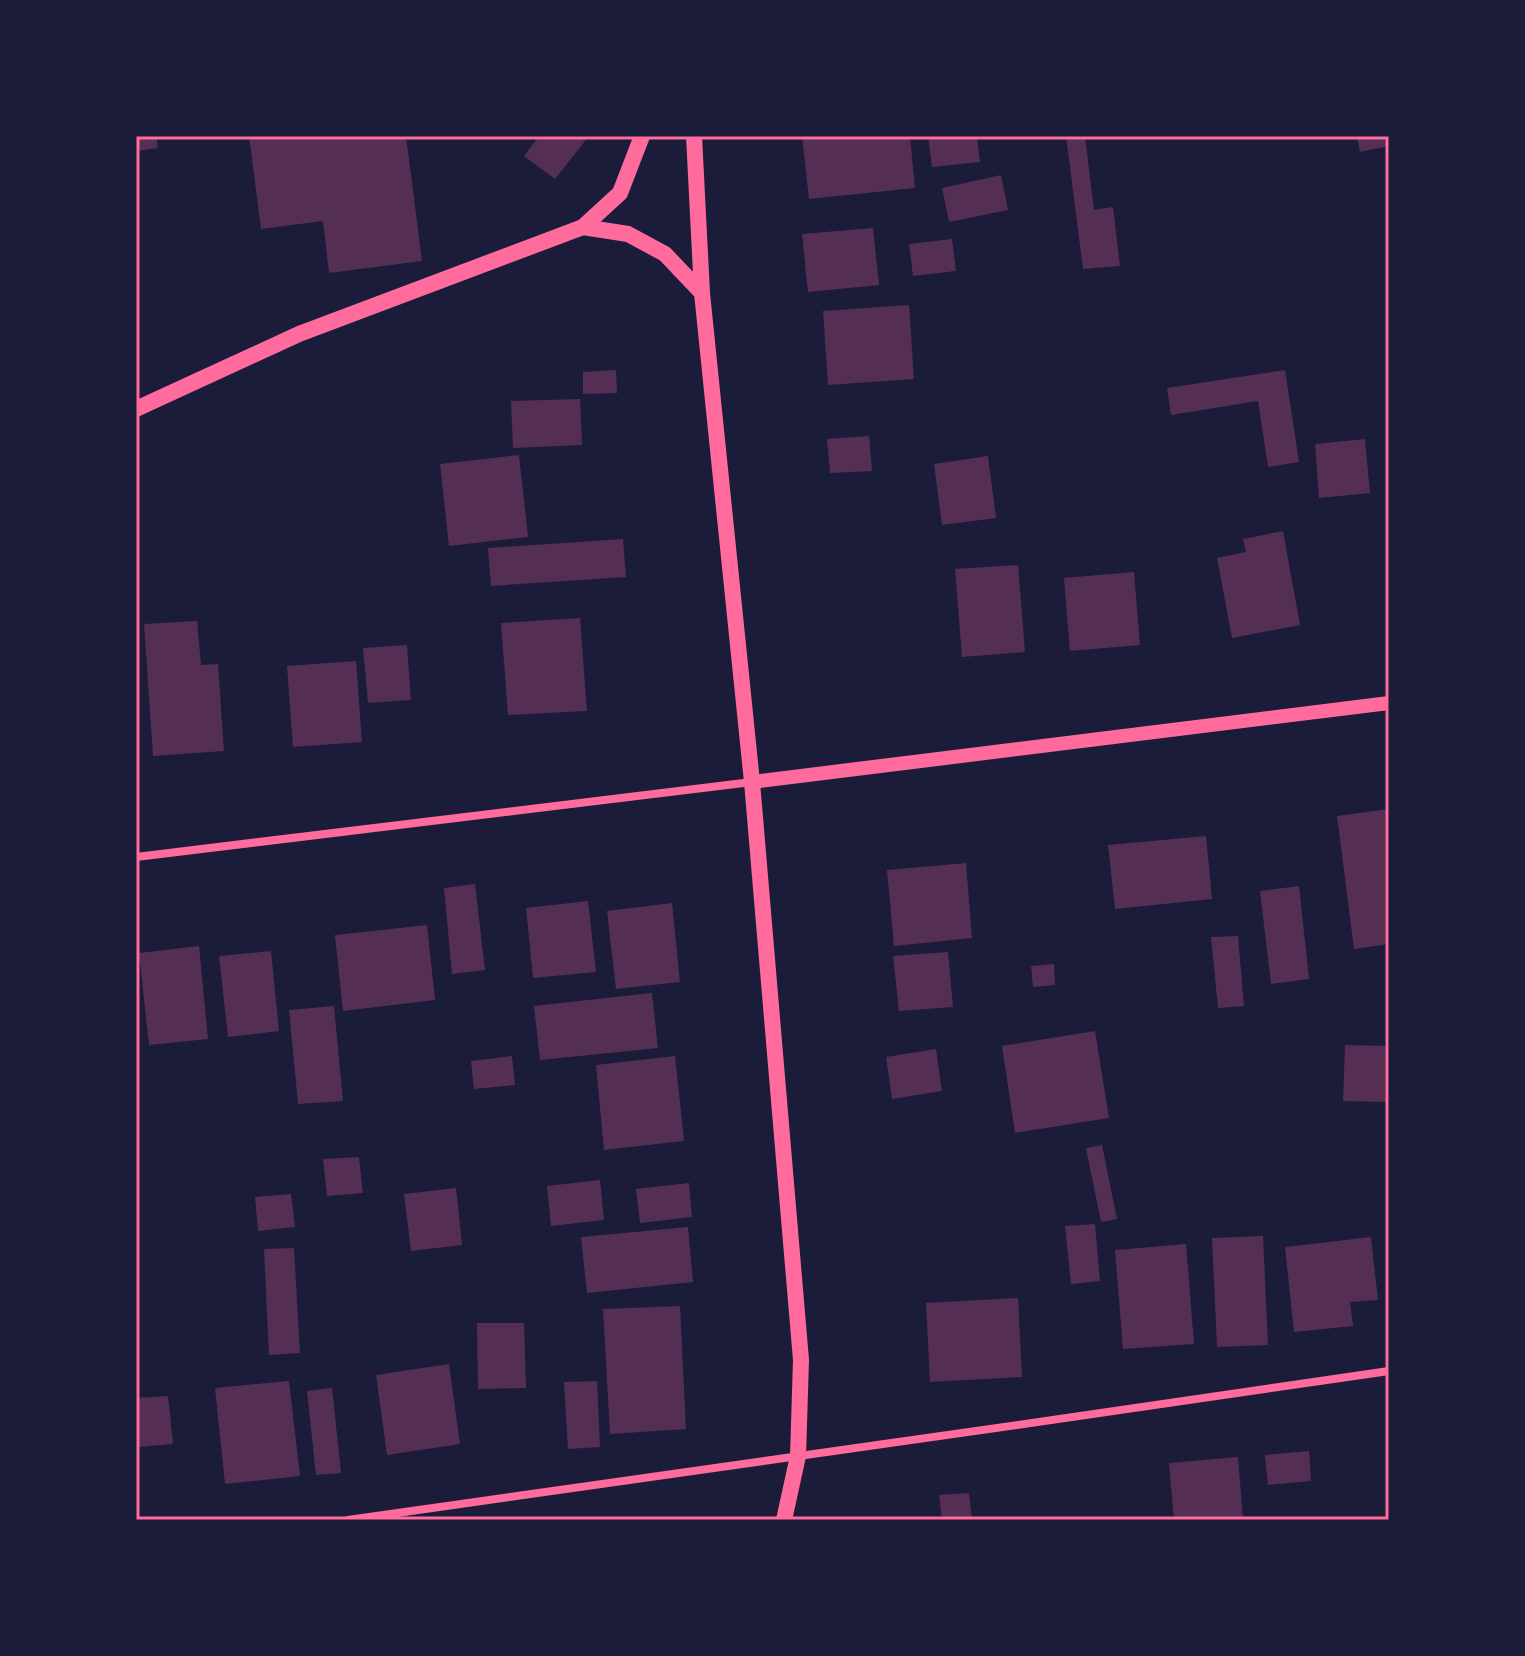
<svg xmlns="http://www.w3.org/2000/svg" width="1525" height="1656" font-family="'IBM Plex Sans',sans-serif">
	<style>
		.building { fill: #542f53 }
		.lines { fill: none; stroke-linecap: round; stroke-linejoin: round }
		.minor { stroke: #ff6b9d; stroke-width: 8 }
		.tertiary { stroke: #ff6b9d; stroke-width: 14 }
		.secondary { stroke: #ff6b9d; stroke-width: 16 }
		.neatline { fill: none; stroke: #ff6b9d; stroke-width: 3 }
	</style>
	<rect width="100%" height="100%" fill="#1b1b3a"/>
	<!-- building -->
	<g class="building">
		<path d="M136,136h20l2,12 -22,3z"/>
		<path d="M249,136h157l16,125 -93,12 -6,-52 -62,8z"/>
		<path d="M539,136h50l-34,43 -31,-23z"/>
		<path d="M802,136h108l5,52 -106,11z"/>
		<path d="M928,136h49l3,26 -48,5z"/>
		<path d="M1066,136h19l9,74 19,-3 7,59 -37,3z"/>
		<path d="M1357,136h32v10l-29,6z"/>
		<path d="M1001,175l7,35 -59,12 -7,-34z"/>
		<path d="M873,228l6,57 -71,7 -6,-58z"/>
		<path d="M952,239l4,32 -43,5 -4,-32z"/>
		<path d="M909,305l5,74 -86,6 -5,-74z"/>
		<path d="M616,370l1,23 -34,1v-22z"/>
		<path d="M1285,370l14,92 -31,5 -10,-66 -87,14 -4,-27z"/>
		<path d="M580,399l2,46 -69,3 -2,-47z"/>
		<path d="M869,436l3,35 -42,2 -3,-34z"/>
		<path d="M1365,439l5,54 -51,5 -4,-54z"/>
		<path d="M519,455l9,82 -79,9 -9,-82z"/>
		<path d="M988,456l8,62 -54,7 -8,-61z"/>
		<path d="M1283,531l17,94 -68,13 -15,-80 29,-6 -3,-13z"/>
		<path d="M623,539l3,38 -135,9 -3,-38z"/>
		<path d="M1018,565l7,87 -63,5 -7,-88z"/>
		<path d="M1134,572l6,73 -70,6 -6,-73z"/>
		<path d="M580,618l7,93 -79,4 -7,-92z"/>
		<path d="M197,621l4,44 17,-1 6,87 -71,5 -9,-132z"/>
		<path d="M407,645l4,55 -43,3 -5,-55z"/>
		<path d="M356,661l6,81 -69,5 -6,-81z"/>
		<path d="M1389,809v135l-35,5 -17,-133z"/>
		<path d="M1206,836l6,63 -97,10 -7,-64z"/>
		<path d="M966,863l6,75 -78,8 -7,-76z"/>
		<path d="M475,884l10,86 -33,4 -8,-86z"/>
		<path d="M1299,886l10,93 -38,5 -11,-93z"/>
		<path d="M588,901l8,71 -63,6 -7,-70z"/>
		<path d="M672,903l8,79 -64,7 -9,-78z"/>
		<path d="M427,925l8,75 -92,11 -8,-76z"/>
		<path d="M1238,936l6,70 -26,2 -7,-71z"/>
		<path d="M199,946l9,93 -59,6 -10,-92z"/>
		<path d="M271,951l8,80 -51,6 -9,-81z"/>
		<path d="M948,952l5,55 -54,4 -6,-55z"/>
		<path d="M1054,964l1,21 -22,2 -2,-21z"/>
		<path d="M652,993l6,55 -118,12 -6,-54z"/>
		<path d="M334,1006l9,95 -45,3 -9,-94z"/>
		<path d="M1095,1031l14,87 -94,15 -13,-87z"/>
		<path d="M1345,1045l43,1 -1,56 -44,-1z"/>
		<path d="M936,1049l6,42 -50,8 -6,-42z"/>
		<path d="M512,1056l3,29 -41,4 -3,-28z"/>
		<path d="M675,1056l9,85 -80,9 -8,-85z"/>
		<path d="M1102,1145l15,74 -16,3 -15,-74z"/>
		<path d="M359,1157l4,36 -36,3 -4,-37z"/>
		<path d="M600,1180l4,40 -53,6 -4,-40z"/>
		<path d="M689,1183l3,34 -52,6 -4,-34z"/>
		<path d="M456,1188l6,57 -51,6 -7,-57z"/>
		<path d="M291,1194l4,33 -37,4 -3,-34z"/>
		<path d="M1095,1224l5,57 -29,3 -6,-58z"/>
		<path d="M688,1227l5,55 -106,11 -6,-56z"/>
		<path d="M1263,1236l5,109 -51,2 -5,-109z"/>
		<path d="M1371,1237l7,63 -28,2 3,24 -59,6 -9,-85z"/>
		<path d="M1186,1244l8,100 -71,5 -8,-99z"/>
		<path d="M294,1248l6,105 -31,2 -5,-106z"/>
		<path d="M1018,1298l4,79 -92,5 -4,-79z"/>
		<path d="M680,1306l6,123 -76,5 -7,-125z"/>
		<path d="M477,1323h47l2,65 -48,1z"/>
		<path d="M449,1364l11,80 -73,11 -11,-80z"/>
		<path d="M289,1381l11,95 -75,8 -10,-96z"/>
		<path d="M597,1381l3,66 -32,2 -4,-67z"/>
		<path d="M332,1388l9,85 -25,2 -9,-84z"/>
		<path d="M168,1396l5,48 -34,3 -3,-49z"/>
		<path d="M1309,1451l2,30 -43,4 -3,-30z"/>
		<path d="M1238,1457l5,63h-69l-5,-57z"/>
		<path d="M969,1493l3,27h-30l-3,-25z"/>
	</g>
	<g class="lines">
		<!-- minor -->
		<g class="minor">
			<path d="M136,857l616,-75"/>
			<path d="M348,1520c348,-47 694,-99 1041,-149"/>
		</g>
		<!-- tertiary -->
		<path class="tertiary" d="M752,782l637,-79"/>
		<!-- secondary -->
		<g class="secondary">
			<path d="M694,136l8,157 50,489 49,578 -3,96 -14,64"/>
			<path d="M583,227l45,7 37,20 37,39"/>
			<path d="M136,409l163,-75 284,-107 37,-34 22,-57"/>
		</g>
	</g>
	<!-- border -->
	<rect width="1525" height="1656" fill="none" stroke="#1b1b3a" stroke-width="276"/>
	<rect x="138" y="138" width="1249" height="1380" class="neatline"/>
</svg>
